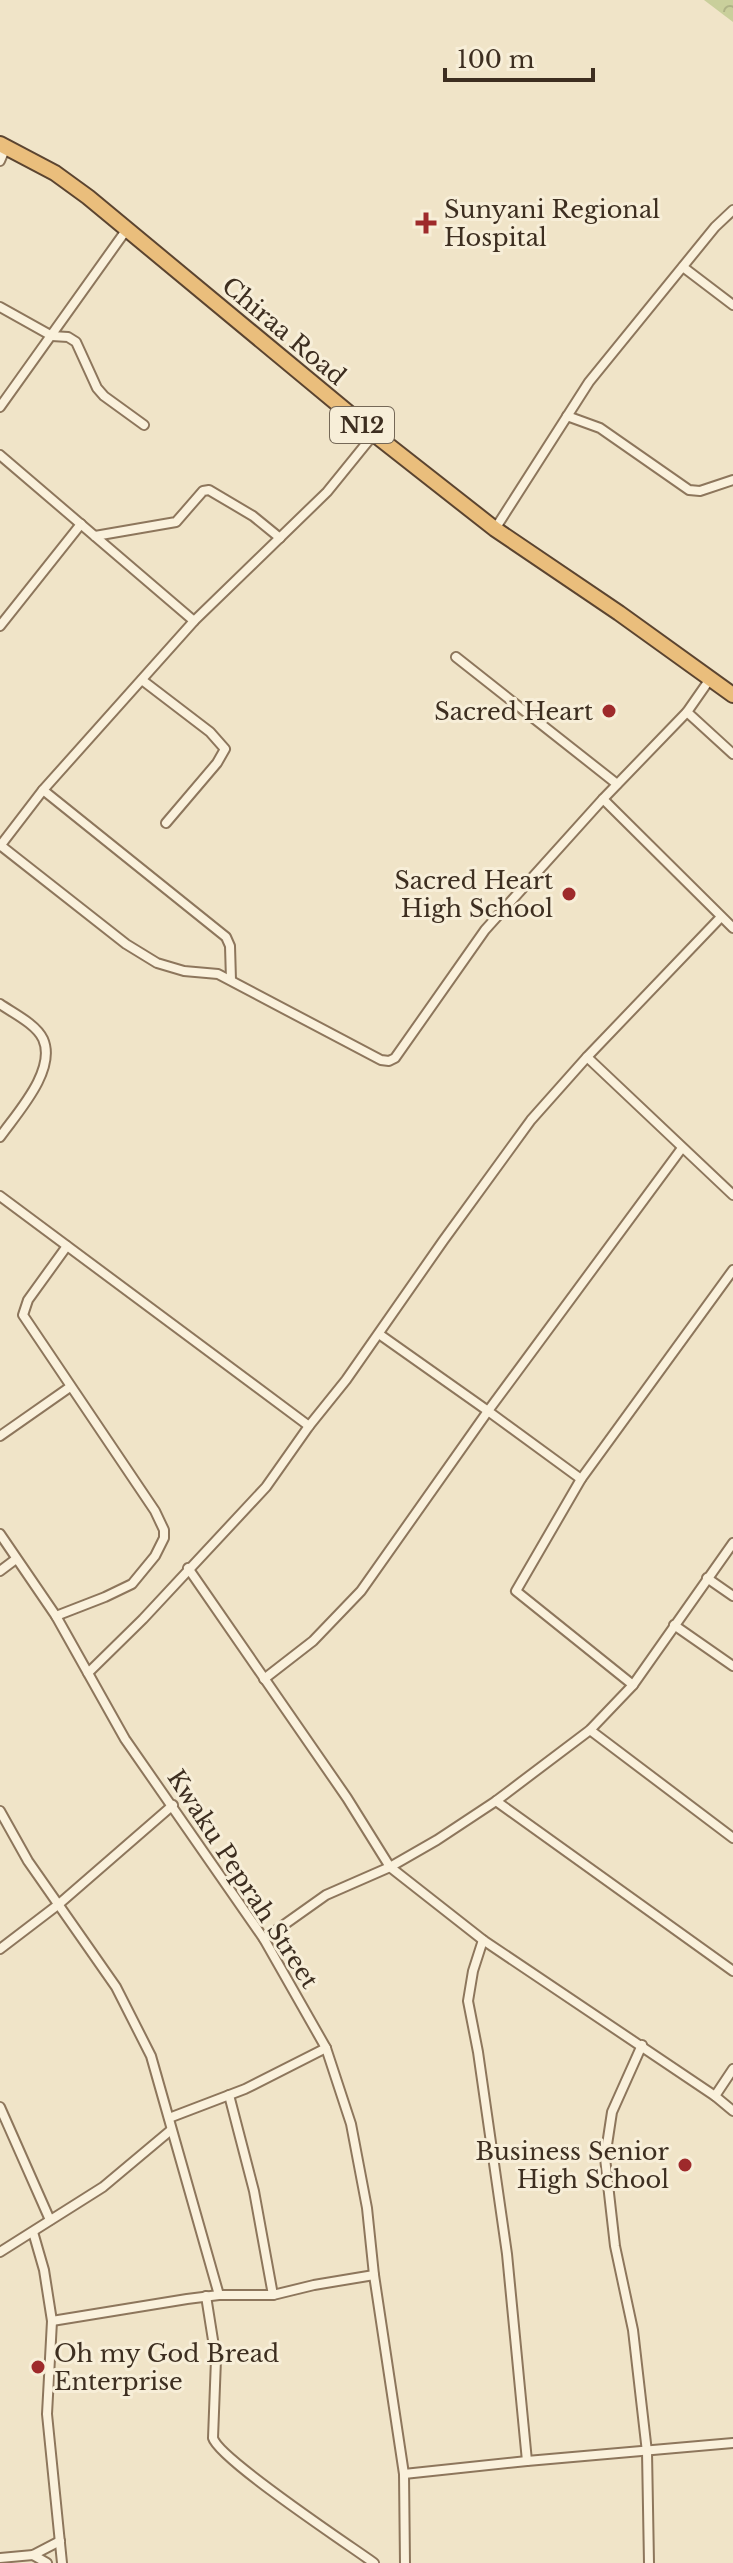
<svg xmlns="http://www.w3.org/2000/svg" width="733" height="2563" font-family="'Libre Baskerville',serif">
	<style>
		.forest { fill: url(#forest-crowns) }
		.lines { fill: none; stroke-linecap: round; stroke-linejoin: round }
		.minor-casing { stroke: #8d765c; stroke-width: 12 }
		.trunk-casing { stroke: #5b4430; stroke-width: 18 }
		.minor { stroke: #faf1dc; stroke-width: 8 }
		.trunk { stroke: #eabe7c; stroke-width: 14 }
		.poi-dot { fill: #9e2a2b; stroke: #f7eed8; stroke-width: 3 }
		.labels { text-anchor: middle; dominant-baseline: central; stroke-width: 6; stroke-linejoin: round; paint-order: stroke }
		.shield { fill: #f7eed8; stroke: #756857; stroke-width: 2 }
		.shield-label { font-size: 22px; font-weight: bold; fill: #3d2e20 }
		.poi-label { font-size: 24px; fill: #3d2e20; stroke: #f7eed8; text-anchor: end }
		.street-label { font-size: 24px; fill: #3d2e20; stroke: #f7eed8 }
	</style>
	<defs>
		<pattern id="forest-crowns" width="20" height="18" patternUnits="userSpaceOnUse" patternTransform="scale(2)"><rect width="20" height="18" fill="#c9cf9b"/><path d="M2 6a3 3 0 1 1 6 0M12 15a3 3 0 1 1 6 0" fill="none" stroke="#aeb285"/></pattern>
	</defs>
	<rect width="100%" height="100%" fill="#f0e4c8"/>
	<!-- forest -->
	<path class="forest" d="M704,0h29v22z"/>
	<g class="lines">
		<defs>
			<g id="minor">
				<path d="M0,161l6,-14"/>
				<path d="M683,267l50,38"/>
				<path d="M0,307l52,29 16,1 8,5 21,46 7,8 40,29"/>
				<path d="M0,407l127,-178"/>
				<path d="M567,416l33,12 89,62 11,1 33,-11"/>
				<path d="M0,455l194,166"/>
				<path d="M495,529l94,-147 126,-155 18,-17"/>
				<path d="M95,536l81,-14 27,-31 6,-1 44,26 27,22"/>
				<path d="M0,626l81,-102"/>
				<path d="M456,657l161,127"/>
				<path d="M142,680l68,52 15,17 -8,14 -51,60"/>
				<path d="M687,712l46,42"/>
				<path d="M43,790l183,147 4,9 1,34"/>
				<path d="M603,799l130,129"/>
				<path d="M0,845l126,99 31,19 27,8 34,3 163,86 8,1 6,-3 90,-128 118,-131 84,-87 23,-33"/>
				<path d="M0,846l43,-56 151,-169 133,-129 47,-58"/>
				<path d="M0,1004c13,9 36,20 43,35 14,31 -26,74 -43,98"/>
				<path d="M587,1057l146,138"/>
				<path d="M682,1148l-194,263 93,68 152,-209"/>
				<path d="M0,1196l309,230"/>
				<path d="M0,1436l70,-49"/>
				<path d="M581,1479l-65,112 117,94"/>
				<path d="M0,1534l56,82 69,123 139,200 62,109 25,76 16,84 7,67 30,199 1,89"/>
				<path d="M188,1568l159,230 43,69 93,73 232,156 18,-27"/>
				<path d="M0,1571l16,-12"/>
				<path d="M707,1578l26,18"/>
				<path d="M56,1616l49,-19 27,-13 23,-28 9,-18v-8l-9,-19 -132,-196 5,-15 39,-54"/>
				<path d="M674,1625l59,41"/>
				<path d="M88,1673l55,-54 123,-132 43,-61 37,-46 97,-139 88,-121 56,-63 134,-140"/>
				<path d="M264,1679l49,-38 48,-50 127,-180 -109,-77"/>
				<path d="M590,1730l143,108"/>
				<path d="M496,1801l237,170"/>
				<path d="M0,1811l28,50 88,126 35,69 68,239"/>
				<path d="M264,1939l62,-44 64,-28 47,-27 59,-39 94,-71 43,-45 100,-142"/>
				<path d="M483,1940l-10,31 -5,30 10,51 29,202 20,207"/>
				<path d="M0,1949l59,-45 114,-99"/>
				<path d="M642,2045l-30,67 -7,46 10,88 18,84 14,122 2,111"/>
				<path d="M229,2095l25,96 19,104 41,-10 60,-10"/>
				<path d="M715,2096l18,15"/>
				<path d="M0,2107l50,113"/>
				<path d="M169,2118l76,-29 81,-41"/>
				<path d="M33,2232l11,38 8,51 -5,93 15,149"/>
				<path d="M0,2252l103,-65 68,-57"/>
				<path d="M206,2296l10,63 -3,79c6,21 136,107 161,125"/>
				<path d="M52,2321l135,-22 32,-4h54"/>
				<path d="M404,2474l123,-13 206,-18"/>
				<path d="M33,2555l14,8"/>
				<path d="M0,2558l33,-3 27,-14"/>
			</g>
			<path id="trunk" d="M0,144l55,29 33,24 286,237 121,95 124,84 114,82"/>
		</defs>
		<!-- minor casing -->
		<use href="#minor" class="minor-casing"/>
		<!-- trunk casing -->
		<use href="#trunk" class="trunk-casing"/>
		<!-- minor -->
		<use href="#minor" class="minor"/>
		<!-- trunk -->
		<use href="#trunk" class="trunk"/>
	</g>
	<!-- markers -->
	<g class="poi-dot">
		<path d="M422 211h8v8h8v8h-8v8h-8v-8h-8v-8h8z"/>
		<circle cx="609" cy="711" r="8"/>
		<circle cx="569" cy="894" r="8"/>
		<circle cx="685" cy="2165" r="8"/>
		<circle cx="38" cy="2367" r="8"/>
	</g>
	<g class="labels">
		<!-- shield labels -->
		<rect class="shield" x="330" y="407" width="64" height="36" rx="6"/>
		<g class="shield-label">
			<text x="362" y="425">N12</text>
		</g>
		<!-- poi labels -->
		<g class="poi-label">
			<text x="444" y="209" text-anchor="start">Sunyani Regional<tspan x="444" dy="28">Hospital</tspan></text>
			<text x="593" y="711">Sacred Heart</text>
			<text x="553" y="880">Sacred Heart<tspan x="553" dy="28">High School</tspan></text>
			<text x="669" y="2151">Business Senior<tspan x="669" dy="28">High School</tspan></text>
			<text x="54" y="2353" text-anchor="start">Oh my God Bread<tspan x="54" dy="28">Enterprise</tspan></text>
		</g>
		<!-- street labels -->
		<g class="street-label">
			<text transform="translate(284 331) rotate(40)">Chiraa Road</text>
			<text transform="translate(243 1879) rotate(57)">Kwaku Peprah Street</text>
		</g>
	</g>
	<!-- scale -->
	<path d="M445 68v12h148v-12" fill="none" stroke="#3d2e20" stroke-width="4"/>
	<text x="457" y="68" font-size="24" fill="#3d2e20" stroke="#f7eed8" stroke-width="6" paint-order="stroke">100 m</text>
</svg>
